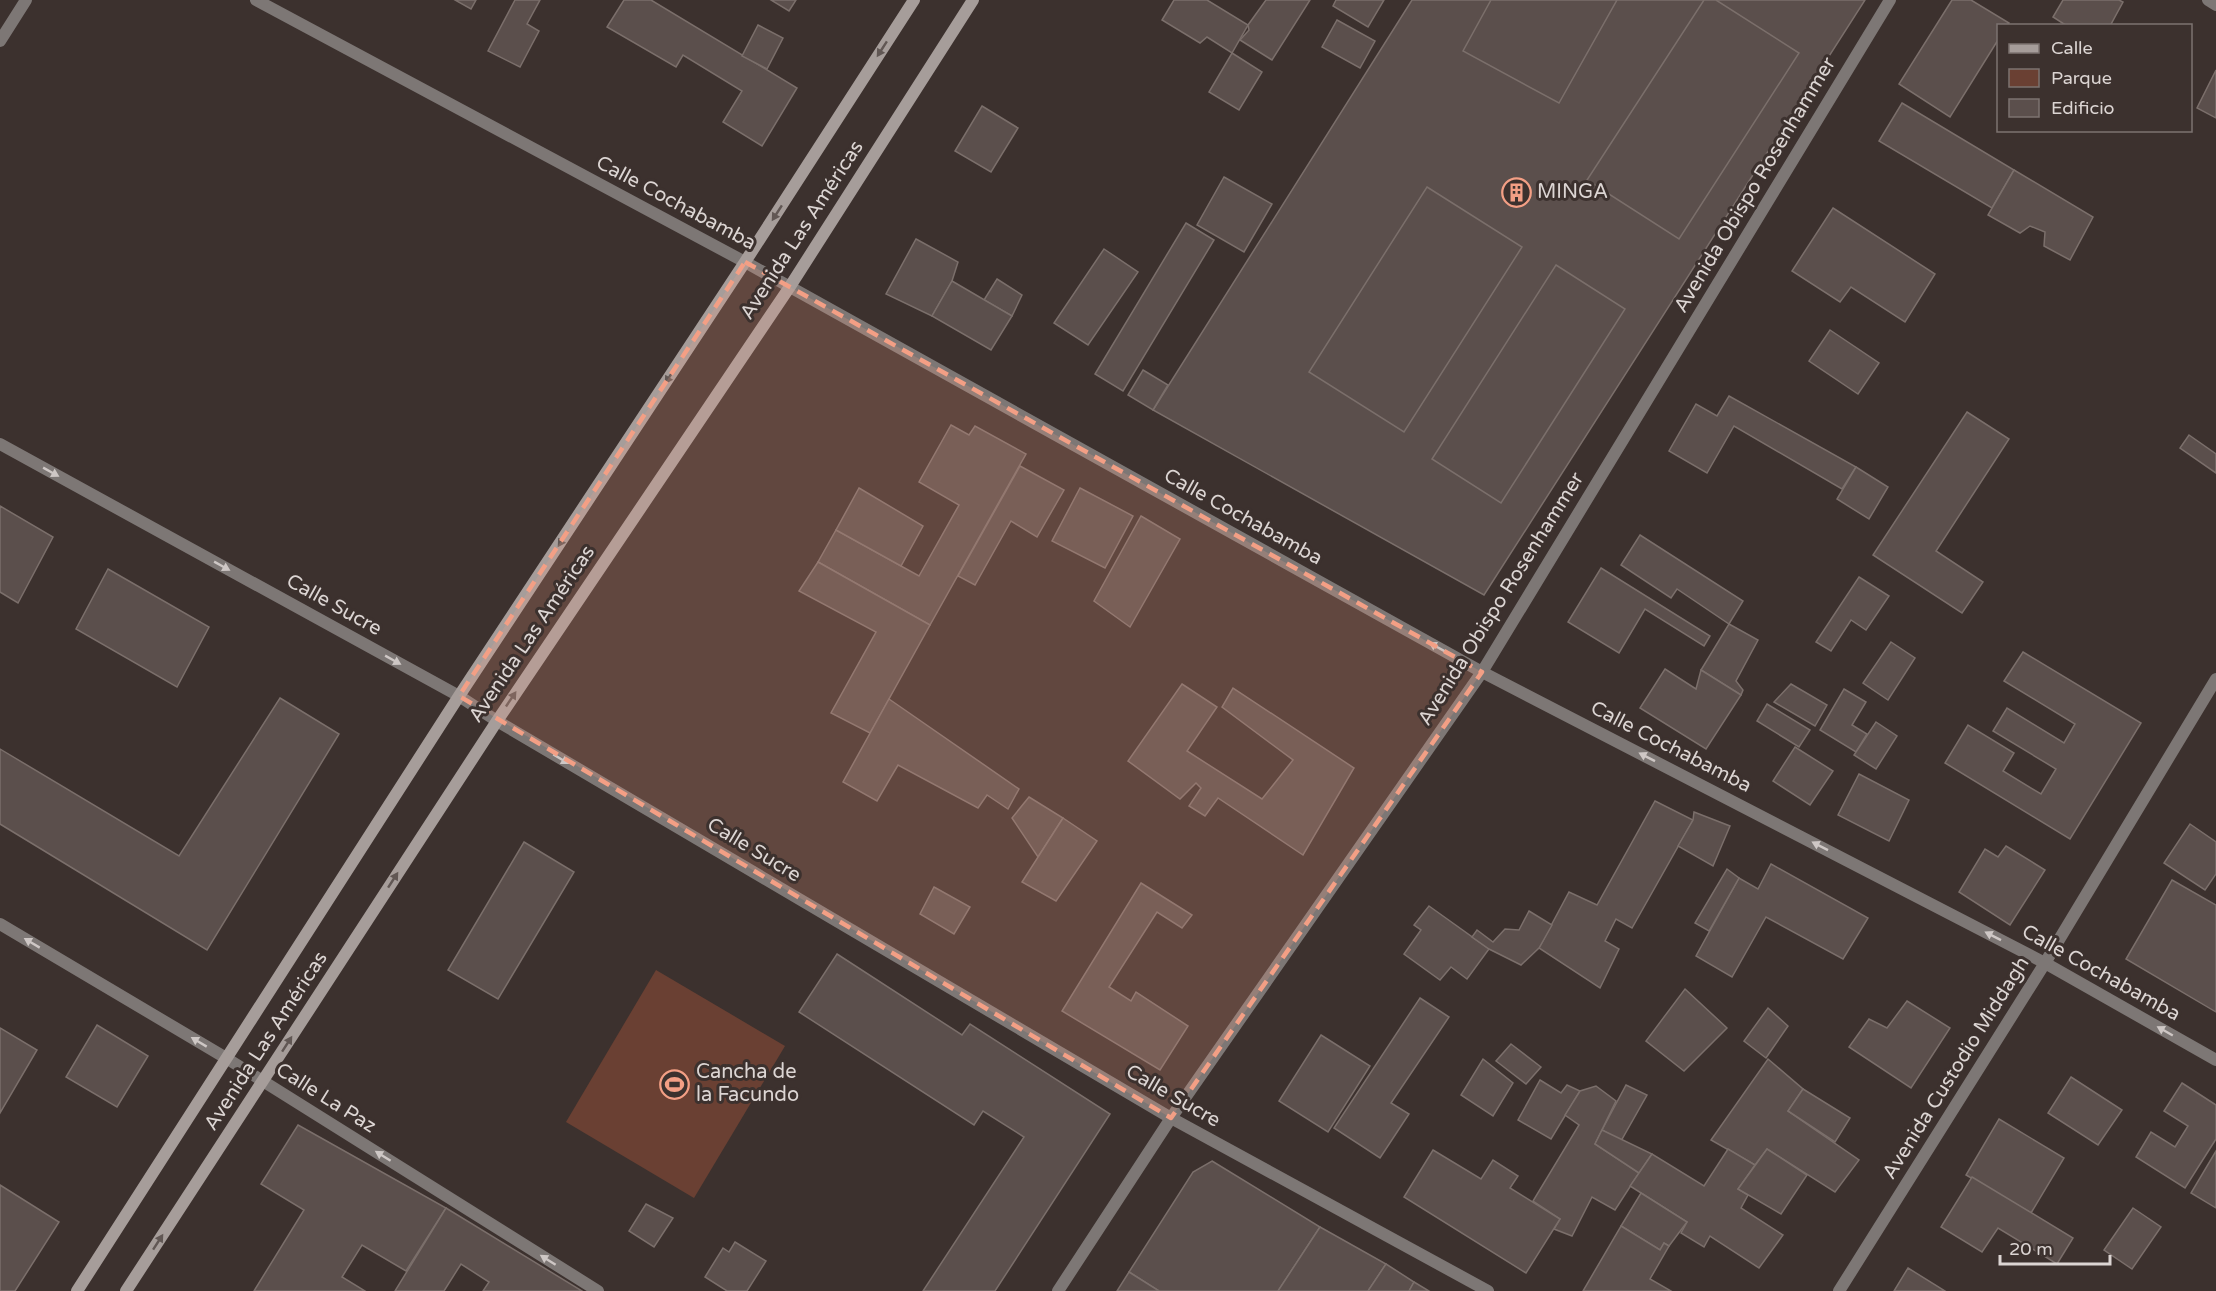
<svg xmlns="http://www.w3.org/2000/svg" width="2216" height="1291" font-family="'Varela Round',sans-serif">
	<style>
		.green { fill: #6a4033 }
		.building { fill: #5b4f4c; stroke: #7b6f6b; stroke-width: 1.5 }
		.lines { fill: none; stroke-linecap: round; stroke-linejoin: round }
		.street { stroke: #7d7775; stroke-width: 12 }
		.secondary { stroke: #a69d9a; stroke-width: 12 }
		.oneway { fill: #615754 }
		.oneway2 { fill: #cec7c5 }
		.marked { fill: #f39f85; fill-opacity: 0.2; stroke: #f39f85; stroke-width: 4.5; stroke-dasharray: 12 8; stroke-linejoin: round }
		.labels { text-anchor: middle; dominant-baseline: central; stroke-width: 6; stroke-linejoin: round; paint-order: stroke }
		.street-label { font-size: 20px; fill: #dcd5d3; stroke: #3c312e }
		.poi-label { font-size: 20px; fill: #dcd5d3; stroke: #3c312e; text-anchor: start }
	</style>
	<rect width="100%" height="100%" fill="#3c312e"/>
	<!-- green -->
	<path class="green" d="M656,970l129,76 -91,152 -128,-76z"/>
	<!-- building -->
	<g class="building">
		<path d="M455,0h21l-5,9z"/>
		<path d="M515,0h25l-13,24 12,7 -19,36 -32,-16z"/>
		<path d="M624,0h27l146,88 -35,58 -39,-24 19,-31 -59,-36 -7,12 -69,-40z"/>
		<path d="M771,0h25l-7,11z"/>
		<path d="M1174,0h33l41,25 -16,28 -25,-16 -7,6 -38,-23z"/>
		<path d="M1266,0h44l-38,60 -32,-20 9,-10 -1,-5z"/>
		<path d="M1336,0h48l-16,27 -35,-21z"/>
		<path d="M1412,0h453l-381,595 -331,-185z"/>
		<path d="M1491,0h126l-58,103 -96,-52z"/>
		<path d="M1704,0h12l83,53 -120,186 -92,-59z"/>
		<path d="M1952,0h19l38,23 -2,3h-9v14l-48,77 -51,-33z"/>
		<path d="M2063,0h56l4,2 -13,24h-43l-14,-9z"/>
		<path d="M1337,20l38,21 -15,27 -38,-21z"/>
		<path d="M758,25l25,13 -16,31 -25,-13z"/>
		<path d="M1232,53l30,19 -23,38 -30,-18z"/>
		<path d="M2216,70v48l-19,-10z"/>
		<path d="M1902,103l112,67 -22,38 -113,-67z"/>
		<path d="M982,106l36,22 -27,44 -36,-21z"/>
		<path d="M2014,170l79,47 -23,43 -26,-14 1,-14 -15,-6 -10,7 -32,-18z"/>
		<path d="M1224,177l48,27 -28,48 -47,-27z"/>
		<path d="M1427,187l95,60 -118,185 -95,-60z"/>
		<path d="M1833,208l102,66 -30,48 -54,-35 -11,15 -48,-31z"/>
		<path d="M1186,223l28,17 -91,151 -28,-17z"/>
		<path d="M916,239l42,23 -6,19 -20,35 -46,-22z"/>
		<path d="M1104,249l34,23 -50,73 -34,-22z"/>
		<path d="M1556,265l69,44 -124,194 -69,-44z"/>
		<path d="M997,279l25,16 -10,21 -28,-16z"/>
		<path d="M952,281l60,35 -21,34 -59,-34z"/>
		<path d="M1830,330l49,33 -21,31 -49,-33z"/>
		<path d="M1143,370l25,15 -15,25 -25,-15z"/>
		<path d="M1729,396l127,71 -14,22 -108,-63 -27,47 -38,-22 27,-47 21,12z"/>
		<path d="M1967,412l42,27 -73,112 47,31 -21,31 -89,-58z"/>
		<path d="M951,425l18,10 6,-9 51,28 -96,171 -112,-63 18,-32 83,46 40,-71 -40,-23z"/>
		<path d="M2189,435l27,19v19l-36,-25z"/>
		<path d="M1020,466l44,24 -27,47 -26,-16 -36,64 -17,-9z"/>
		<path d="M1856,467l32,20 -19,32 -32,-20z"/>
		<path d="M859,488l64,38 -22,40 -65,-36z"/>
		<path d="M1080,488l53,28 -28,52 -53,-27z"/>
		<path d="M0,506l53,31 -35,66 -18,-11z"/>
		<path d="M1141,516l39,23 -50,88 -36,-26z"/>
		<path d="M1640,535l103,66 -14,23 -52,-35 -6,9 -50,-33z"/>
		<path d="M818,562l112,63 -60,108 -39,-20 45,-81 -77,-41z"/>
		<path d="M1601,568l109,68 -6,10 -59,-37 -26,44 -51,-31z"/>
		<path d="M108,569l101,58 -32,60 -101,-58z"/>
		<path d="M1859,577l30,19 -23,34 -15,-10 -20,31 -15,-9z"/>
		<path d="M1729,624l29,16 -22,41 7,9 -2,5 -40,-25z"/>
		<path d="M1891,642l24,16 -27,42 -25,-17z"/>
		<path d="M2023,652l118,71 -71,116 -125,-76 23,-38 46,28 -11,18 38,23 15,-25 -63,-38 14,-23 57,35 11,-19 -71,-43z"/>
		<path d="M1665,669l31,20 5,-19 40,25 -35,54 -66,-41z"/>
		<path d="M1182,684l35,23 -30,44 75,48 31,-39 -71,-53 11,-19 121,80 -51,87 -85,-57 -13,18 -16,-10 12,-18 -5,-5 -16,16 -52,-38z"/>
		<path d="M1791,684l36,21 -12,21 -41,-24z"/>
		<path d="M1844,689l22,13 -14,23 15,9 -11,18 -36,-22z"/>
		<path d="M280,698l59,36 -132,216 -207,-126v-75l179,107z"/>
		<path d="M889,699l130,90 -11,20 -21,-14 -9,13 -80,-43 -21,36 -34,-19z"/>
		<path d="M1767,704l43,26 -11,17 -42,-26z"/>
		<path d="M1876,722l21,14 -21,33 -22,-14z"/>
		<path d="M1795,747l38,24 -23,34 -37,-24z"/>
		<path d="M1859,774l50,26 -20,41 -51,-26z"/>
		<path d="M1029,797l34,21 -25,39 -26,-39z"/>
		<path d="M1655,801l38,19 -61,108 -16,-9 -11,22 14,8 -19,39 -61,-40 30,-56 28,13z"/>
		<path d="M1694,812l36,14 -17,40 -35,-20 15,-26z"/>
		<path d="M1063,818l34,23 -41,60 -34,-19z"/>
		<path d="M2190,824l26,18v32l-11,16 -41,-27z"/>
		<path d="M524,842l50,30 -76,127 -50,-29z"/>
		<path d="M2006,846l39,24 -35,55 -51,-33 26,-43 13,8z"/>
		<path d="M1771,864l97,54 -25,41 -77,-42 -34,60 -36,-21 43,-78 19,11z"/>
		<path d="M1727,869l12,9 -30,53 -14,-8z"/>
		<path d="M2172,880l44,25v107l-90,-53z"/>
		<path d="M1141,883l51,32 -10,13 -25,-16 -48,75 22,14 5,-9 52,34 -28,44 -98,-59z"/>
		<path d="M934,887l36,20 -16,27 -34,-20z"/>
		<path d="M1429,906l60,43 -22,30 -16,-12 -11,13 -36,-26 17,-24 -7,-5z"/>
		<path d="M1529,911l23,14 -13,23 -18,17 -32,-16 -17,-12 5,-7 16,12 12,-13 14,1z"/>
		<path d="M837,954l125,81 8,-11 140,90 -115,177h-72l101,-154 -41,-26 -9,14 -175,-113z"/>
		<path d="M1685,989l42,39 -43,43 -38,-30z"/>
		<path d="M1420,998l29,19 -58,86 18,11 -29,44 -46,-30z"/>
		<path d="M1907,1001l43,27 -39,60 -62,-41 20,-28 18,9z"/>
		<path d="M1768,1008l20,18 -22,32 -22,-17z"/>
		<path d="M97,1025l51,31 -31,51 -51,-30z"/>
		<path d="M0,1028l37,22 -37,63z"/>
		<path d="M1321,1035l49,31 -42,66 -49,-31z"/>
		<path d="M1511,1044l30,23 -15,17 -30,-23z"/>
		<path d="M1483,1059l30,24 -20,33 -32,-21z"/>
		<path d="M1768,1059l35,30 -15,22 71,49 -24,32 -68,-43 -12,16 -44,-25z"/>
		<path d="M2071,1077l51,33 -24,35 -50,-32z"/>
		<path d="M1540,1080l21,13 6,-8 13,6 -29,48 -33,-19z"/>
		<path d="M2182,1083l34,22v34l-31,49 -49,-31 15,-25 24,15 13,-21 -24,-15z"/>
		<path d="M1626,1085l21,10 -26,46 -19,-11z"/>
		<path d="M1596,1086l20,15 -21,43 44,29 -24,37 -23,-13 -20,39 -18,-7 6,-10 -27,-18 46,-76 -14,-10 15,-24z"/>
		<path d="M1803,1089l47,29 -15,24 -47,-31z"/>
		<path d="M1999,1119l65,39 -33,55 -65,-38z"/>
		<path d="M298,1125l148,83 -40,63 -44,-26 -20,32 23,14h-111l50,-81 -43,-26z"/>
		<path d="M1602,1130l50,24 -13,19 -44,-29z"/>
		<path d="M1728,1149l27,16 -17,24 10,6 -7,13 42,27 -24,33 -49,-32 -6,11 -23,-14 6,-11 -57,-36 22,-32 52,32z"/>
		<path d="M1767,1149l40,26 -26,39 -43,-25z"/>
		<path d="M1433,1150l48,29 12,-19 25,16 -8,12 50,31 -34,54 -122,-76z"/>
		<path d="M2216,1151v57l-25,-15z"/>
		<path d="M1212,1161l108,66 -42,64h-119l-30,-19 64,-100z"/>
		<path d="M1972,1177l101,61 -16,26 -59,-36 -16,24 -41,-25z"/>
		<path d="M0,1185l59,37 -44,69h-15z"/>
		<path d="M1641,1193l46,29 -18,24 -5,-3 -4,7 -39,-24z"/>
		<path d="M646,1204l27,14 -19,29 -25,-16z"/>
		<path d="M446,1208l136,83h-99l6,-9 -28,-18 -17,27h-49z"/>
		<path d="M2133,1208l28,19 -29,42 -28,-19z"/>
		<path d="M1621,1226l39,24 4,-7 5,3 -19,33 21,12h-88z"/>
		<path d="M1320,1227l66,37 -18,27h-90z"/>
		<path d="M735,1242l31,19 -19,30h-20l-22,-14 18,-29 6,4z"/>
		<path d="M1386,1264l28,18 -5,9h-41z"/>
		<path d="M1908,1268l37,23h-51z"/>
		<path d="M1129,1272l30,19h-42z"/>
		<path d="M1414,1282l15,9h-20z"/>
	</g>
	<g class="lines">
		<!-- street -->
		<g class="street">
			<path d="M256,0l489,262 737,410 563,291 171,97"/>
			<path d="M2208,0l8,5"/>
			<path d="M0,41l26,-41"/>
			<path d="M0,444l459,252 38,25 674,397 317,173"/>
			<path d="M0,924l226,134 372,233"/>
			<path d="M1058,1291l113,-173 311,-446 408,-672"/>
			<path d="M1839,1291l206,-328 171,-284"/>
		</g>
		<!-- secondary -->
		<g class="secondary">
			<path d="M77,1291l382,-595 286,-434 169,-262"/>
			<path d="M126,1291l371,-570 292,-433 184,-288"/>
		</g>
	</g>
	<!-- one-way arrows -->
	<defs><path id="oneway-solid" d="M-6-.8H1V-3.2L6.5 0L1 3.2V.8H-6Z" transform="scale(1.5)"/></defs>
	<g class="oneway">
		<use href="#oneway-solid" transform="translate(882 49) rotate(123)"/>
		<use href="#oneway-solid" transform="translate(777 213) rotate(123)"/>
		<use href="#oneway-solid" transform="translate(670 376) rotate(123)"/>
		<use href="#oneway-solid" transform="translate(563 539) rotate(123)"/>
		<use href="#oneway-solid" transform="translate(511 699) rotate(-56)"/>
		<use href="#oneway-solid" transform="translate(393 880) rotate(-57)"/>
		<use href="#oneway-solid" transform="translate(287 1044) rotate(-57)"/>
		<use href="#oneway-solid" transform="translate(158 1242) rotate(-57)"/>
	</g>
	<g class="oneway2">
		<use href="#oneway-solid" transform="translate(51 472) rotate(29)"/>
		<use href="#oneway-solid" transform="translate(222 566) rotate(29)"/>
		<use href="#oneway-solid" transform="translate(1437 647) rotate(-151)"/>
		<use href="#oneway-solid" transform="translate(393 660) rotate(29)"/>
		<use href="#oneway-solid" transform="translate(1647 757) rotate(-153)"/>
		<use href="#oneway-solid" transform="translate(561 759) rotate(31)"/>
		<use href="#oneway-solid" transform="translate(1820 846) rotate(-153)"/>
		<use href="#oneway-solid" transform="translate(1993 936) rotate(-153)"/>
		<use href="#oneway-solid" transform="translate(32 943) rotate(-149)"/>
		<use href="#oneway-solid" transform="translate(2165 1031) rotate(-150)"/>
		<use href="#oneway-solid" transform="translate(199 1042) rotate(-149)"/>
		<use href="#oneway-solid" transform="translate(383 1156) rotate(-148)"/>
		<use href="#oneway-solid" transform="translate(548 1260) rotate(-148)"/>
	</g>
	<!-- marked area -->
	<path class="marked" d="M745,262l737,410 -311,446 -712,-422z"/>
	<!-- icons -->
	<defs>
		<symbol id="building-ring" viewBox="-11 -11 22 22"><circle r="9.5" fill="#3c312e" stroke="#f39f85" stroke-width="1.5"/><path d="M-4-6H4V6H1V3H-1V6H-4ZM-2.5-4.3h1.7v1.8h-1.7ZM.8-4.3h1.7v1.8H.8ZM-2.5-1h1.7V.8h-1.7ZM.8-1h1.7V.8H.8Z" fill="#f39f85"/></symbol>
		<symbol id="stadium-ring" viewBox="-11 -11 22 22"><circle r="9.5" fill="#3c312e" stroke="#f39f85" stroke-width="1.5"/><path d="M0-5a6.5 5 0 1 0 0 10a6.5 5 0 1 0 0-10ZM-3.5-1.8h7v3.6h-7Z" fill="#f39f85"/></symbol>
	</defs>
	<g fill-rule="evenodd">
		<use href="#building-ring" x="1500" y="176" width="33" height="33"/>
		<use href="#stadium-ring" x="658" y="1068" width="33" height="33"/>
	</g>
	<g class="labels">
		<!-- street labels -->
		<g class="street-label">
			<text transform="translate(1755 185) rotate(-59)">Avenida Obispo Rosenhammer</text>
			<text transform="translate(676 203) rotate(28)">Calle Cochabamba</text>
			<text transform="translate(802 230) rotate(-57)">Avenida Las Américas</text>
			<text transform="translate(1243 517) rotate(29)">Calle Cochabamba</text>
			<text transform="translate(1501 599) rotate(-58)">Avenida Obispo Rosenhammer</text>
			<text transform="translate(334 605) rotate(29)">Calle Sucre</text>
			<text transform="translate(532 634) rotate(-56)">Avenida Las Américas</text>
			<text transform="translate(1671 747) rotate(27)">Calle Cochabamba</text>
			<text transform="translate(754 850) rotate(31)">Calle Sucre</text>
			<text transform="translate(2101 973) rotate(29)">Calle Cochabamba</text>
			<text transform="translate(266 1041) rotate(-57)">Avenida Las Américas</text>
			<text transform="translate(1956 1068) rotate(-58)">Avenida Custodio Middagh</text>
			<text transform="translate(1173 1096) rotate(30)">Calle Sucre</text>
			<text transform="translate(326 1098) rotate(32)">Calle La Paz</text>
		</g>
		<!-- poi labels -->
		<g class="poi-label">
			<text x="1537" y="192">MINGA</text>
			<text x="696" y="1072">Cancha de<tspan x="696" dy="23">la Facundo</tspan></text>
		</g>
	</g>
	<!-- legend -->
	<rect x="1997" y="24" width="195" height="108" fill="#3c312e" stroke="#7c7370" stroke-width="1.5"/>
	<rect x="2009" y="44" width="30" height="9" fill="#a69d9a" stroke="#7c7370" stroke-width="1.5"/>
	<text x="2051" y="54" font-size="18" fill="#dcd5d3">Calle</text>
	<rect x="2009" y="69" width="30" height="18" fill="#6a4033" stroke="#7c7370" stroke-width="1.5"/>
	<text x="2051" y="84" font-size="18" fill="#dcd5d3">Parque</text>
	<rect x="2009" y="99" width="30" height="18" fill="#5b4f4c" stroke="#7c7370" stroke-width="1.5"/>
	<text x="2051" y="114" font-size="18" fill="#dcd5d3">Edificio</text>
	<!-- scale -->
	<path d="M2000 1255v9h110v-9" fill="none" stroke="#dcd5d3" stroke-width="3"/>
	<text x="2009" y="1255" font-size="18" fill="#dcd5d3" stroke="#3c312e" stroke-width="4.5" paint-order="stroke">20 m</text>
</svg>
